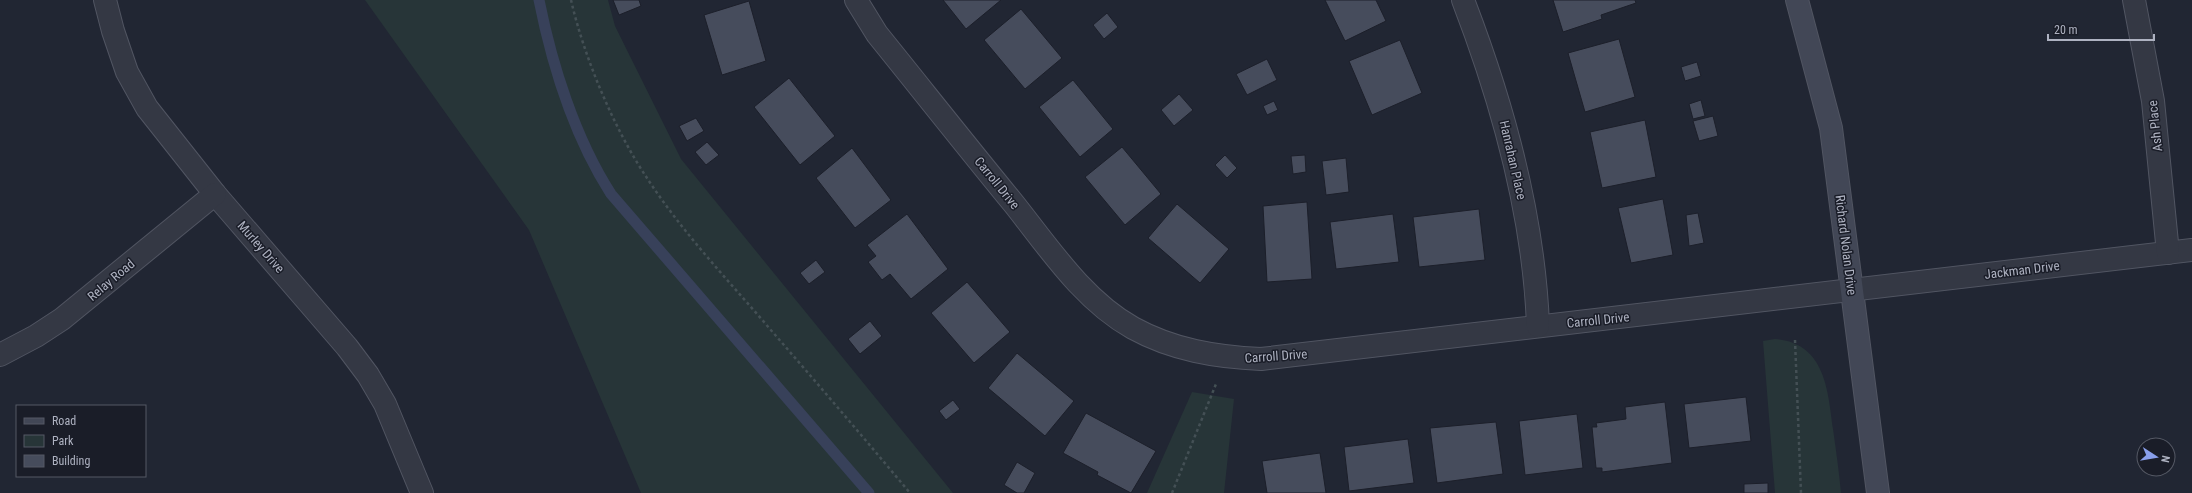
<svg xmlns="http://www.w3.org/2000/svg" width="2192" height="493" font-family="'Roboto Condensed',sans-serif">
	<style>
		.green { fill: #273538 }
		.lines { fill: none; stroke-linecap: round; stroke-linejoin: round }
		.stream { stroke: #38415a; stroke-width: 11 }
		.building { fill: #464c5c; stroke: #1c1f2a }
		.minor-casing { stroke: #515562; stroke-width: 24 }
		.secondary-casing { stroke: #515562; stroke-width: 24 }
		.path { stroke: #445055; stroke-width: 2.5; stroke-dasharray: 3 3; stroke-linecap: butt }
		.minor { stroke: #343844; stroke-width: 22 }
		.secondary { stroke: #424756; stroke-width: 22 }
		.labels { text-anchor: middle; dominant-baseline: central; stroke-width: 3; stroke-linejoin: round; paint-order: stroke }
		.street-label { font-size: 13px; fill: #aeb2c1; stroke: #1a1d28 }
	</style>
	<rect width="100%" height="100%" fill="#212633"/>
	<!-- green -->
	<g class="green">
		<path d="M365,0h243l7,26 66,133 272,334h-312l-112,-263z"/>
		<path d="M1775,339c50,4 53,51 58,90 3,21 6,43 8,64h-66l-12,-152z"/>
		<path d="M1192,392l42,7 -10,94h-77z"/>
	</g>
	<g class="lines">
		<!-- stream -->
		<path class="stream" d="M539,0c13,65 36,138 72,194l258,299"/>
	</g>
	<!-- building -->
	<g class="building">
		<path d="M613,0h26l2,6 -22,9z"/>
		<path d="M943,0h58l-35,29z"/>
		<path d="M1325,0h51l10,21 -41,20z"/>
		<path d="M1553,0h82l1,3 -35,12 1,4 -39,13z"/>
		<path d="M749,1l17,60 -44,14 -18,-60z"/>
		<path d="M1021,9l41,49 -37,31 -41,-49z"/>
		<path d="M1107,13l11,14 -14,12 -11,-14z"/>
		<path d="M1619,39l16,58 -50,15 -17,-59z"/>
		<path d="M1400,40l22,53 -50,22 -23,-54z"/>
		<path d="M1267,59l10,21 -30,15 -11,-21z"/>
		<path d="M1697,62l4,14 -16,5 -4,-14z"/>
		<path d="M789,78l46,58 -35,29 -46,-58z"/>
		<path d="M1073,80l40,49 -33,28 -41,-50z"/>
		<path d="M1179,94l14,16 -19,16 -13,-16z"/>
		<path d="M1701,100l4,16 -12,3 -4,-15z"/>
		<path d="M1274,101l4,9 -11,5 -4,-9z"/>
		<path d="M1713,116l5,20 -19,5 -6,-20z"/>
		<path d="M696,118l8,13 -17,10 -8,-15z"/>
		<path d="M1645,120l11,57 -54,11 -12,-56z"/>
		<path d="M707,142l12,13 -13,10 -11,-13z"/>
		<path d="M1122,147l39,47 -36,31 -40,-48z"/>
		<path d="M852,148l39,52 -36,28 -39,-50z"/>
		<path d="M1225,155l12,13 -10,10 -12,-13z"/>
		<path d="M1305,155l1,17 -13,2 -2,-18z"/>
		<path d="M1346,158l3,34 -23,3 -4,-34z"/>
		<path d="M1663,199l10,56 -42,8 -13,-55z"/>
		<path d="M1307,202l5,77 -45,3 -4,-76z"/>
		<path d="M1177,204l52,45 -29,34 -52,-45z"/>
		<path d="M1479,209l6,51 -66,7 -6,-50z"/>
		<path d="M1698,213l6,30 -15,3 -3,-31z"/>
		<path d="M907,214l41,55 -37,30 -21,-25 -8,6 -14,-18 8,-6 -9,-11z"/>
		<path d="M1393,214l6,48 -63,7 -6,-47z"/>
		<path d="M816,260l9,12 -16,12 -9,-11z"/>
		<path d="M967,282l43,50 -36,31 -43,-50z"/>
		<path d="M870,321l12,15 -22,18 -12,-15z"/>
		<path d="M1017,353l57,48 -29,35 -57,-48z"/>
		<path d="M1746,397l5,44 -62,7 -5,-44z"/>
		<path d="M953,400l7,9 -14,11 -7,-9z"/>
		<path d="M1665,402l7,61 -70,9v-4h-6l-4,-41h5l-1,-4 30,-4 -1,-12z"/>
		<path d="M1086,413l70,38 -25,42 -34,-18 1,-3 -35,-19z"/>
		<path d="M1577,414l6,54 -58,7 -6,-54z"/>
		<path d="M1496,422l7,52 -66,9 -7,-55z"/>
		<path d="M1408,439l6,44 -65,8 -5,-44z"/>
		<path d="M1320,453l6,40h-59l-5,-32z"/>
		<path d="M1017,462l18,11 -11,20h-7l-13,-8z"/>
		<path d="M1768,483v10h-24v-9z"/>
	</g>
	<g class="lines">
		<defs>
			<g id="minor">
				<path d="M105,0l8,31 14,41 20,36 68,86 132,153 21,28 17,29 37,89"/>
				<path d="M856,0l21,34c46,57 91,114 137,170 35,44 69,96 119,124 40,22 83,29 128,31l931,-109"/>
				<path d="M1463,0c40,104 71,215 75,326"/>
				<path d="M2134,0l19,101 15,152"/>
				<path d="M0,355l36,-19 26,-17 153,-125"/>
			</g>
			<path id="secondary" d="M1797,0l34,128 47,365"/>
		</defs>
		<!-- minor casing -->
		<use href="#minor" class="minor-casing"/>
		<!-- secondary casing -->
		<use href="#secondary" class="secondary-casing"/>
		<!-- path -->
		<g class="path">
			<path d="M571,0c13,57 43,129 76,178 35,54 81,102 123,151 47,54 94,109 140,164"/>
			<path d="M1795,340l6,153"/>
			<path d="M1172,493l44,-109"/>
		</g>
		<!-- minor -->
		<use href="#minor" class="minor"/>
		<!-- secondary -->
		<use href="#secondary" class="secondary"/>
	</g>
	<g class="labels">
		<!-- street labels -->
		<g class="street-label">
			<text transform="translate(2155 126) rotate(-96)">Ash Place</text>
			<text transform="translate(1513 160) rotate(77)">Hanrahan Place</text>
			<text transform="translate(997 183) rotate(51)">Carroll Drive</text>
			<text transform="translate(1846 245) rotate(83)">Richard Nolan Drive</text>
			<text transform="translate(261 247) rotate(49)">Murley Drive</text>
			<text transform="translate(2022 270) rotate(-7)">Jackman Drive</text>
			<text transform="translate(111 280) rotate(-40)">Relay Road</text>
			<text transform="translate(1598 320) rotate(-6)">Carroll Drive</text>
			<text transform="translate(1276 356) rotate(-4)">Carroll Drive</text>
		</g>
	</g>
	<!-- legend -->
	<rect x="16" y="405" width="130" height="72" fill="#1a1d28" stroke="#555965"/>
	<rect x="24" y="418" width="20" height="6" fill="#424756" stroke="#555965"/>
	<text x="52" y="425" font-size="12" fill="#aeb2c1">Road</text>
	<rect x="24" y="435" width="20" height="12" fill="#273538" stroke="#555965"/>
	<text x="52" y="445" font-size="12" fill="#aeb2c1">Park</text>
	<rect x="24" y="455" width="20" height="12" fill="#464c5c" stroke="#555965"/>
	<text x="52" y="465" font-size="12" fill="#aeb2c1">Building</text>
	<!-- north arrow -->
	<g transform="translate(2156 457) rotate(102)"><circle r="19" fill="#1a1d28" stroke="#555965"/>
	<path d="M0-3L7 15L0 10L-7 15Z" fill="#899feb"/>
	<text y="-6" font-size="11" font-weight="bold" text-anchor="middle" fill="#aeb2c1">N</text>
	</g>
	<!-- scale -->
	<path d="M2048 34v6h106v-6" fill="none" stroke="#aeb2c1" stroke-width="2"/>
	<text x="2054" y="34" font-size="12" fill="#aeb2c1" stroke="#1a1d28" stroke-width="3" paint-order="stroke">20 m</text>
</svg>
